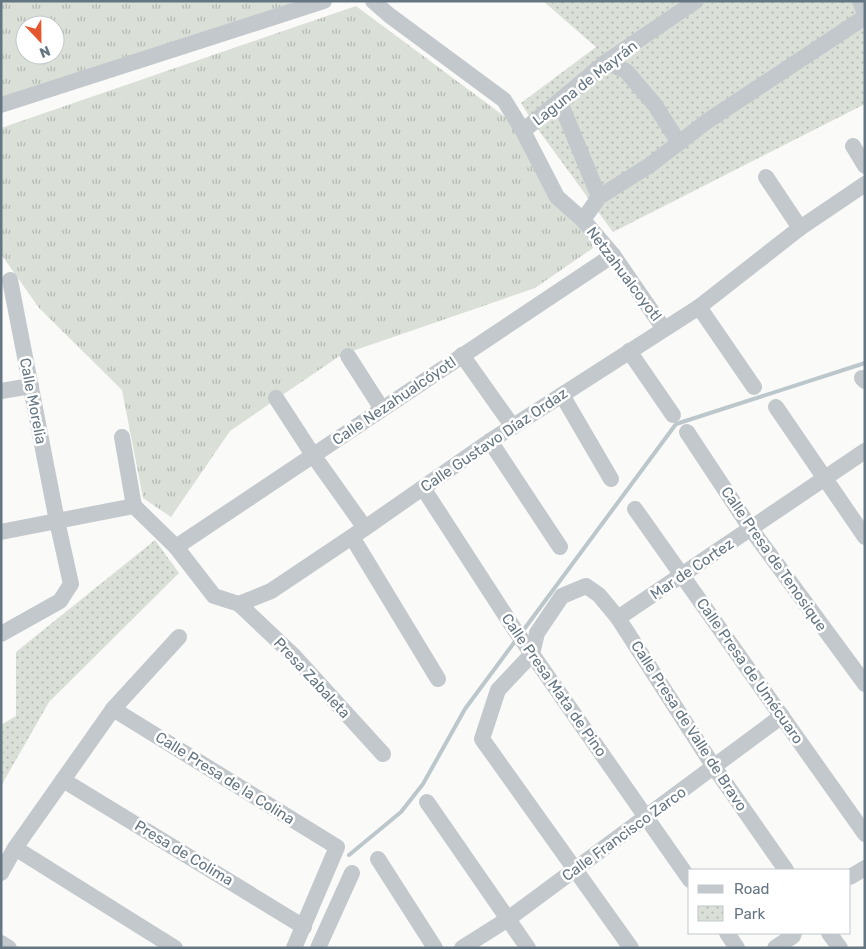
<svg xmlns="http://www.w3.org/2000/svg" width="866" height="949" font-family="Rubik,sans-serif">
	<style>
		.grass { fill: url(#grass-tufts); fill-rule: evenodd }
		.park { fill: url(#park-dots) }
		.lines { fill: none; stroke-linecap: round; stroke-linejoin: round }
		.stream { stroke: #bbc7cb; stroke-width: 4 }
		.minor { stroke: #c3c8cc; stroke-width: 16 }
		.labels { text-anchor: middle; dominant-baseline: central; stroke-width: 5; stroke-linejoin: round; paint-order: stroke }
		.street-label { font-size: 15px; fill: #657683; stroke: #fff }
	</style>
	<defs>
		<pattern id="grass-tufts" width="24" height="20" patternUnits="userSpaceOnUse" patternTransform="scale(1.25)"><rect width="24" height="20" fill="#dadfd7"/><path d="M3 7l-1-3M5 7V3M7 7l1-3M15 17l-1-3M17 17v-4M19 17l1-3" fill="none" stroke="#b4b9b4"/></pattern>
		<pattern id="park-dots" width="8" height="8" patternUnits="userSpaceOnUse" patternTransform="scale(1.25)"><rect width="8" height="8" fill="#dadfd7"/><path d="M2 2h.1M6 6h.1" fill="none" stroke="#b4b9b4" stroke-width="1.8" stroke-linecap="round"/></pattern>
	</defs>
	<rect width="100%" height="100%" fill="#fafaf8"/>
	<!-- grass -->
	<g class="grass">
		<path d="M1,1h303l-303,98zM25,25h30v30h-30z"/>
		<path d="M356,6l152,113 75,101 10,28 -58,40 -194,67 -111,76 -59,86 -28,-19 -21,-108 -83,-82 -38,-54v-126z"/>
	</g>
	<!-- park -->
	<g class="park">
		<path d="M543,1h322v103l-252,128 -79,-108 -13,-21 75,-56z"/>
		<path d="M155,540l24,33 -130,129 -48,84v-61l15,-9v-64z"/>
	</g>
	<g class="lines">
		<!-- stream -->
		<g class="stream">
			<path d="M522,632l154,-208 189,-61"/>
			<path d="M349,855l52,-43 22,-28 42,-75 51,-69"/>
		</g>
		<!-- minor -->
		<g class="minor">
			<path d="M373,1l16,14 115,85 19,31 34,66 26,23 30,35 51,74"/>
			<path d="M860,1l5,13"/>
			<path d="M606,62l20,9 29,34 24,38"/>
			<path d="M560,102l39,95"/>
			<path d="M1,105l323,-104"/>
			<path d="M523,131l83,-69 90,-61"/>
			<path d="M853,146l12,20"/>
			<path d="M766,177l34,51"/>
			<path d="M583,220l16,-23 51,-32 56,-43 159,-105"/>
			<path d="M699,307l55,80"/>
			<path d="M629,351l44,64"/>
			<path d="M462,355l51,72"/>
			<path d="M348,356l34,53"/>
			<path d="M862,378l3,3"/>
			<path d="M1,391l30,-5"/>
			<path d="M562,395l49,84"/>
			<path d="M276,398l37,57 52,73"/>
			<path d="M776,407l89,130"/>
			<path d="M687,432l64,97 114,155"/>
			<path d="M122,437l12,69"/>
			<path d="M490,441l70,106"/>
			<path d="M423,488l90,139 177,253"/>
			<path d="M134,506l42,41 38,49 25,8 32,-13 94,-63 125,-87 209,-134 101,-79 65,-44"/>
			<path d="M635,509l230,325"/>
			<path d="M1,532l133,-26"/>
			<path d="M352,537l86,142"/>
			<path d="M176,547l437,-292"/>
			<path d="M239,604l53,50 91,100"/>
			<path d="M618,618l247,-167"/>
			<path d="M1,634l59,-33 11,-17 -14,-63 -47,-241"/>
			<path d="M113,709l224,138 -43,101"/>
			<path d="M63,780l241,147"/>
			<path d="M427,802l101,146"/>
			<path d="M15,848l160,100"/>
			<path d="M378,859l57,89"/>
			<path d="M1,873l14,-25 98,-139 66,-72"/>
			<path d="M850,877l15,-9"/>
			<path d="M727,933l10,15"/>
			<path d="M829,933l11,15"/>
			<path d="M1,943l8,5"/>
			<path d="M318,948l34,-75"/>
			<path d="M462,948l46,-29 274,-203"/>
			<path d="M631,948l-149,-209 16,-49 34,-36 5,-21 25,-37 24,-10 13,9 19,23 96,149 72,103"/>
			<path d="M775,948l18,-12 1,-3"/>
		</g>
	</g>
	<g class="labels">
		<!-- street labels -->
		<g class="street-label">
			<text transform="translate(585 83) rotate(-38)">Laguna de Mayrán</text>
			<text transform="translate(624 274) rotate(53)">Netzahualcoyotl</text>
			<text transform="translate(33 401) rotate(79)">Calle Morelia</text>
			<text transform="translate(394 401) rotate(-34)">Calle Nezahualcóyotl</text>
			<text transform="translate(494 440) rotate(-34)">Calle Gustavo Díaz Ordaz</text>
			<text transform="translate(774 559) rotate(55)">Calle Presa de Tenosique</text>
			<text transform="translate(692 569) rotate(-34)">Mar de Cortez</text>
			<text transform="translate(750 671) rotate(55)">Calle Presa de Umécuaro</text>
			<text transform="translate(312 678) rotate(47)">Presa Zabaleta</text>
			<text transform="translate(554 685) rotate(55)">Calle Presa Mata de Pino</text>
			<text transform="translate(689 726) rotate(57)">Calle Presa de Valle de Bravo</text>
			<text transform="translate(225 778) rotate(32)">Calle Presa de la Colina</text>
			<text transform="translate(624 834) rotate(-36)">Calle Francisco Zarco</text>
			<text transform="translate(184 853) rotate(31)">Presa de Colima</text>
		</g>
	</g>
	<!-- border -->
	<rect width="866" height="949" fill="none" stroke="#657683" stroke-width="5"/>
	<!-- legend -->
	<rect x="688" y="869" width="162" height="65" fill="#ffffff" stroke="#c1c8cd"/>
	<rect x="698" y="885" width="25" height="8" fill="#c3c8cc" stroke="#c1c8cd"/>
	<text x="734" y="894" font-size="15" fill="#657683">Road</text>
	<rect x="698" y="906" width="25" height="15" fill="url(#park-dots)" stroke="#c1c8cd"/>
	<text x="734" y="919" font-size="15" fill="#657683">Park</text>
	<!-- north arrow -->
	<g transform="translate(40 40) rotate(158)"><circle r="24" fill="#ffffff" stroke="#c1c8cd"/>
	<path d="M0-4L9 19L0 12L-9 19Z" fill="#e4572e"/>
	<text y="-8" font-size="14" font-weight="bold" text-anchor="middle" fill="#657683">N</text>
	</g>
</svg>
